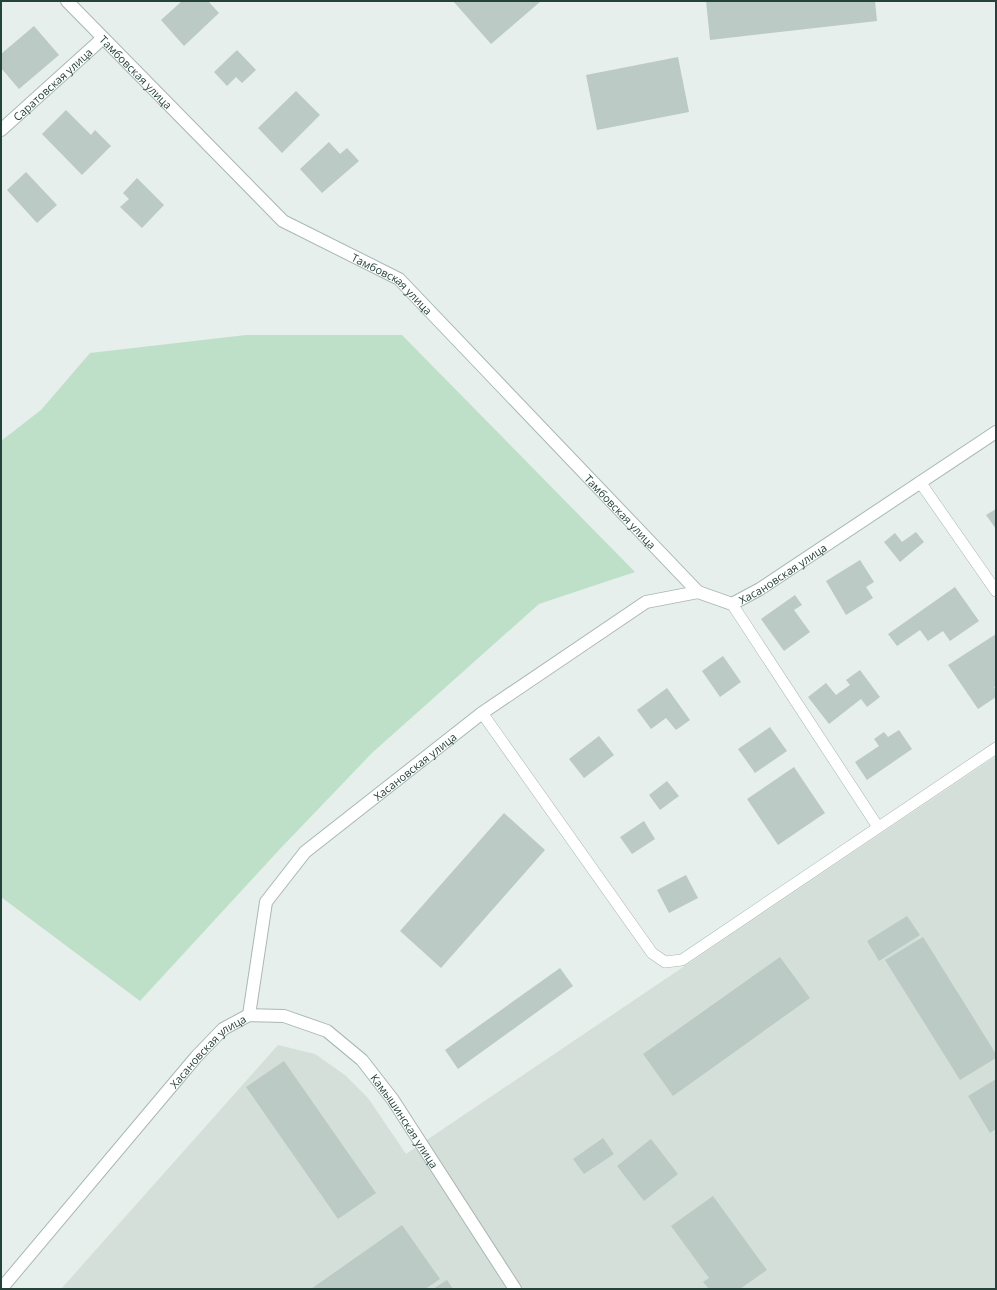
<svg xmlns="http://www.w3.org/2000/svg" width="997" height="1290" font-family="'Open Sans',sans-serif">
	<style>
		.built { fill: #d4dfda }
		.green { fill: #bfe0c8 }
		.building { fill: #bbcac4 }
		.lines { fill: none; stroke-linecap: round; stroke-linejoin: round }
		.lane-casing { stroke: #a8b8b2; stroke-width: 12 }
		.street-casing { stroke: #a8b8b2; stroke-width: 14 }
		.lane { stroke: #fff; stroke-width: 11 }
		.street { stroke: #fff; stroke-width: 12 }
		.labels { text-anchor: middle; dominant-baseline: central; stroke-width: 3.5; stroke-linejoin: round; paint-order: stroke }
		.street-label { font-size: 11px; fill: #24423a; stroke: #f7fbf9 }
	</style>
	<rect width="100%" height="100%" fill="#e6efeb"/>
	<!-- built -->
	<path class="built" d="M996,756v533h-935l217,-244 37,9 30,21 23,23 38,56z"/>
	<!-- green -->
	<path class="green" d="M246,335h156l233,237 -96,32 -167,149 -93,97 -139,151 -139,-104v-456l40,-31 49,-57z"/>
	<!-- building -->
	<g class="building">
		<path d="M182,1h26l11,12 -35,33 -23,-26z"/>
		<path d="M453,1h88l-50,43z"/>
		<path d="M706,1h169l2,20 -167,19z"/>
		<path d="M34,26l25,29 -40,34 -18,-21v-14z"/>
		<path d="M237,50l19,20 -14,13 -6,-6 -9,9 -13,-14z"/>
		<path d="M678,57l11,55 -92,18 -11,-55z"/>
		<path d="M296,91l24,24 -38,38 -24,-25z"/>
		<path d="M66,110l25,25 4,-5 16,16 -29,29 -40,-41z"/>
		<path d="M329,142l11,12 7,-6 12,13 -37,32 -22,-24z"/>
		<path d="M26,172l31,33 -20,18 -30,-33z"/>
		<path d="M137,178l27,27 -22,23 -22,-21 9,-8 -6,-6z"/>
		<path d="M996,509v20l-10,-14z"/>
		<path d="M916,532l8,10 -24,20 -16,-20 11,-9 7,9z"/>
		<path d="M860,560l14,22 -8,5 7,11 -27,17 -20,-34z"/>
		<path d="M955,587l24,34 -29,20 -7,-10 -15,10 -8,-11 -23,16 -9,-12z"/>
		<path d="M795,595l7,10 -8,5 16,22 -26,19 -23,-32z"/>
		<path d="M996,634v52l-2,1 2,4v6l-18,12 -30,-44z"/>
		<path d="M723,656l18,26 -21,15 -18,-26z"/>
		<path d="M860,670l20,27 -13,10 -6,-8 -32,25 -21,-27 18,-14 10,12 14,-10 -4,-5z"/>
		<path d="M667,688l23,32 -14,10 -10,-12 -15,11 -14,-19z"/>
		<path d="M770,727l17,24 -32,22 -17,-24z"/>
		<path d="M899,730l13,19 -45,31 -12,-18 24,-16 -5,-7 10,-7 4,5z"/>
		<path d="M599,736l15,19 -30,23 -15,-19z"/>
		<path d="M794,767l31,46 -47,32 -31,-46z"/>
		<path d="M667,781l12,15 -19,14 -11,-15z"/>
		<path d="M504,813l41,37 -104,118 -41,-37z"/>
		<path d="M644,821l11,18 -23,15 -12,-17z"/>
		<path d="M686,875l12,23 -29,15 -12,-23z"/>
		<path d="M907,916l13,19 -41,26 -12,-20z"/>
		<path d="M923,937l73,117v4l-36,22 -75,-120z"/>
		<path d="M780,957l30,41 -137,98 -30,-42z"/>
		<path d="M560,968l13,18 -115,83 -13,-19z"/>
		<path d="M284,1061l92,132 -38,26 -92,-132z"/>
		<path d="M996,1079v50l-6,4 -22,-37z"/>
		<path d="M603,1138l11,16 -30,20 -11,-15z"/>
		<path d="M651,1139l27,35 -34,27 -27,-35z"/>
		<path d="M713,1196l54,74 -27,19h-31l-6,-7 6,-4 -38,-52z"/>
		<path d="M402,1225l38,54 -15,10h-114z"/>
		<path d="M447,1280l6,9h-20z"/>
	</g>
	<g class="lines">
		<defs>
			<g id="lane">
				<path d="M920,482l76,109"/>
				<path d="M732,604l146,223"/>
				<path d="M482,713l170,240 13,9 17,-2 314,-212"/>
			</g>
			<g id="street">
				<path id="s1" d="M67,1l216,220 116,58 299,313"/>
				<path id="s2" d="M1,130l102,-92"/>
				<path id="s3" d="M249,1015l17,-113 39,-50 177,-139 164,-111 52,-10 34,12 28,-15 236,-157"/>
				<path id="s4" d="M1,1289l195,-232 27,-28 26,-14 35,1 43,15 35,29 31,40 122,189"/>
			</g>
		</defs>
		<!-- lane casing -->
		<use href="#lane" class="lane-casing"/>
		<!-- street casing -->
		<use href="#street" class="street-casing"/>
		<!-- lane -->
		<use href="#lane" class="lane"/>
		<!-- street -->
		<use href="#street" class="street"/>
	</g>
	<g class="labels">
		<!-- street labels -->
		<g class="street-label">
			<text stroke="none"><textPath href="#s1" startOffset="99">Тамбовская улица</textPath></text>
			<text stroke="none"><textPath href="#s2" startOffset="69">Саратовская улица</textPath></text>
			<text stroke="none"><textPath href="#s1" startOffset="435">Тамбовская улица</textPath></text>
			<text stroke="none"><textPath href="#s1" startOffset="759">Тамбовская улица</textPath></text>
			<text stroke="none"><textPath href="#s3" startOffset="749">Хасановская улица</textPath></text>
			<text stroke="none"><textPath href="#s3" startOffset="317">Хасановская улица</textPath></text>
			<text stroke="none"><textPath href="#s4" startOffset="316">Хасановская улица</textPath></text>
			<text stroke="none"><textPath href="#s4" startOffset="572">Камышинская улица</textPath></text>
		</g>
	</g>
	<!-- border -->
	<rect width="997" height="1290" fill="none" stroke="#24423a" stroke-width="4"/>
</svg>
